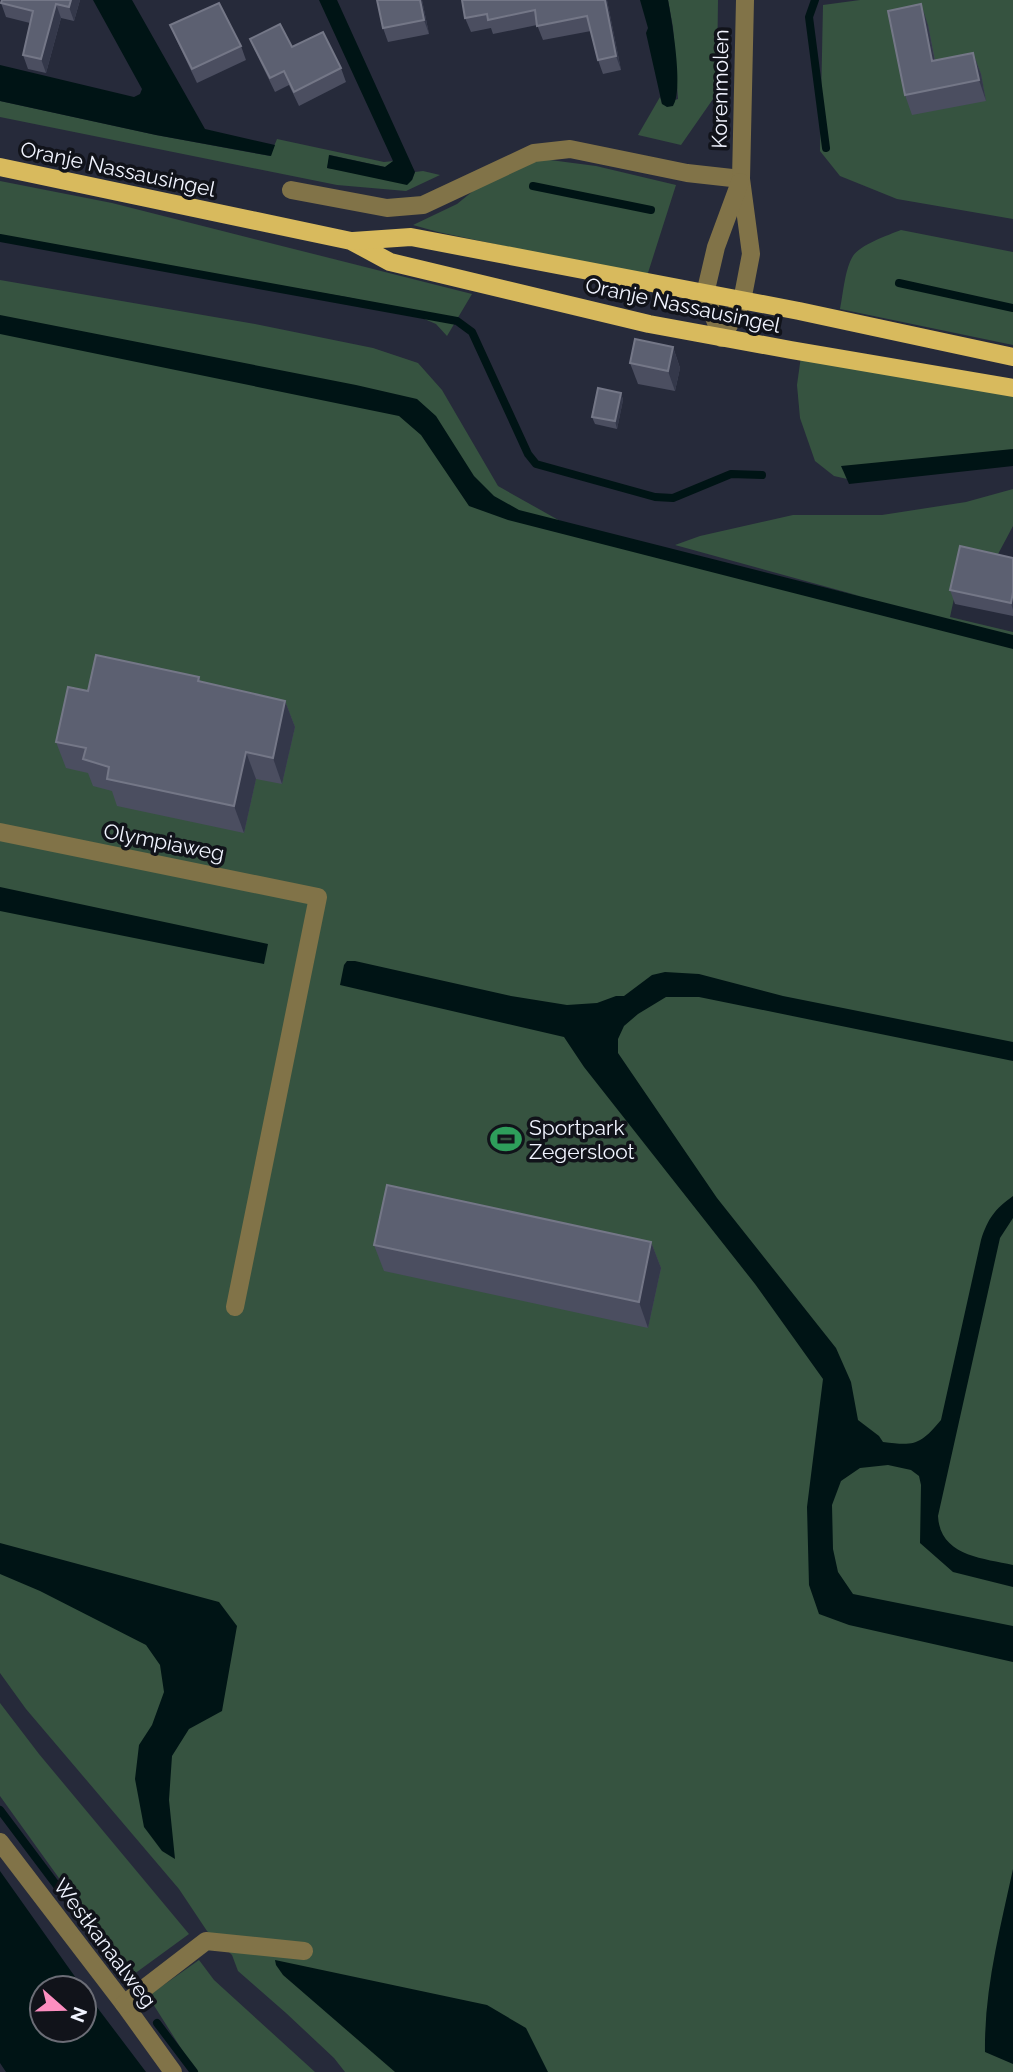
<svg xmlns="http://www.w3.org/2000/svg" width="1013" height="2072" font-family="Raleway,sans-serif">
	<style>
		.green { fill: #365340 }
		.water { fill: #001415 }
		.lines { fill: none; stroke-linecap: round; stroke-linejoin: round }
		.stream { stroke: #001415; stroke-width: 8 }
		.minor { stroke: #817348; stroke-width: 18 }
		.major { stroke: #d8ba5d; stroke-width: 18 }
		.wall { fill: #4b4e60 }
		.shaded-wall { fill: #34384a }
		.building { fill: #5c6071; stroke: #747787; stroke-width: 2 }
		.labels { text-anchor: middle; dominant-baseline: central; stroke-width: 7; stroke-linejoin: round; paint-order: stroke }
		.street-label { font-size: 21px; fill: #f1f4ff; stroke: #11131a }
		.poi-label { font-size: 21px; fill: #f1f4ff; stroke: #11131a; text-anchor: start }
	</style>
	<rect width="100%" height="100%" fill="#262a3a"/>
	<!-- green -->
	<g class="green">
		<path d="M668,0h50l-1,74 -4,25 -32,46 -43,-10 22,-38 2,7 16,-5 -5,-72z"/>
		<path d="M860,0h153v219l-116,-20 -57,-23 -20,-25 3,-146z"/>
		<path d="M0,101l156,34 114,21 7,-17 107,23 10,-1 -9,6 -55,-12 -3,13 85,12 3,-8 8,-1 17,4 -34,16 -69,-6 -337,-68z"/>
		<path d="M527,157l69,9 80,19 -29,91 -209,-44 -25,-7 44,-21 47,-38z"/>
		<path d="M0,181l112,22 360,91 -25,42 -11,-12 -30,-13 -59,-14 -123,-20 -224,-41z"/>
		<path d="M901,230l112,22v93l-173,-36c3,-14 5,-41 13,-53 7,-11 35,-21 48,-26z"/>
		<path d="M0,280l255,44 118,24 45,15 24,27 56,96 87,49 275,61 -185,-51 25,-9 93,-21h89l84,-13 47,-13v37l-16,30 -32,-8 -15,69 63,15v1440h-668l-11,-14 -48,-45 -48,-42 -6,-16 -25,-24 -28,-42 -153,-180 -26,-36z"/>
		<path d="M802,349l211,42v64l-157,26 -22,-5 -19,-15 -15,-43 -3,-33z"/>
		<path d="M0,1703l39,51 150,180 -59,43 -130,-181z"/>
		<path d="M199,1960l15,20 101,92h-119l-48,-76z"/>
	</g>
	<!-- water -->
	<g class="water">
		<path d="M93,0h39l73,129 70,16 -4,11 -115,-21 -156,-34v-36l134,32 6,-3 2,-5z"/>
		<path d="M319,0h18l78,172 -3,8 -5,5 -80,-17 2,-13 56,12 8,-6z"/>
		<path d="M640,0h28c4,21 16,90 5,106l-6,1 -5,-3 -16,-71 2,-5z"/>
		<path d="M0,315l356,70 61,14 19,17 38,60 20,20 25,14 494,125v14l-505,-129 -39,-14 -48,-71 -22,-19 -399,-82z"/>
		<path d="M1013,449v17l-164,18 -8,-18z"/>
		<path d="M0,887l268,57 -4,20 -264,-53z"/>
		<path d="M347,961h8l156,35 56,9 30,-2 19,-7h8l28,-21 13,-3 34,2 84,22 230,46v19l-314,-64h-33l-28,17 -14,12 -6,13v14l99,145 119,150 15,34 7,38 21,16 4,6c32,4 37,3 58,-22l40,-180c7,-22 14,-31 32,-44v22l-13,20 -62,278c2,40 44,42 75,49v22l-60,-15 -33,-29 1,-58 -2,-9 -8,-6 -23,-5 -28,3 -19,13 -9,24 1,44 5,23 15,22 160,32v36l-164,-37 -30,-11 -10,-29 -2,-78 16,-128 -68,-95 -171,-217 -20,-30 -224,-52 4,-20z"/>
		<path d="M0,1543l219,59 18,24 -15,85 -33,18 -17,27 -3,44 6,59 -13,-8 -18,-24 -9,-48 4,-34 13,-20 12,-33 -4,-27 -14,-20 -106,-54 -40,-17z"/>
		<path d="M1013,1869v195l-28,-12c-1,-62 15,-123 28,-183z"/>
		<path d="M0,1871l83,117h-41v42h42v-40l62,82h-140l-6,-9z"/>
		<path d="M275,1960l212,45 39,23 22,44h-153l-112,-97 -7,-10z"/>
	</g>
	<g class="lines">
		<!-- stream -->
		<g class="stream">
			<path d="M815,0l-6,17 17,131"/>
			<path d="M533,186l118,24"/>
			<path d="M0,238l457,83 15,11 56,122 8,10 119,33 18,1 58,-24 31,1"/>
			<path d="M899,283l114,25"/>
			<path d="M0,1810l124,165"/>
			<path d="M157,2023l37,49"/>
		</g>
		<!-- minor -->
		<g class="minor">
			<path d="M291,190l96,18 36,-3 111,-52 36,-4 117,24 54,6"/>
			<path d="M722,338l20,-37 9,-47 -10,-75 4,-179"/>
			<path d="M722,338l-17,-44 11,-47 24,-65"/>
			<path d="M0,832l318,65 -83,410"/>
			<path d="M0,1842l124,162 49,68"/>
			<path d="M124,2004l82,-63 98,10"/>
		</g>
		<!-- major -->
		<g class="major">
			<path d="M0,167l351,74 39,21 259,62 142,26 222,38"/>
			<path d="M353,241l58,-4 388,74 214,46"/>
		</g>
	</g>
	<!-- wall -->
	<g class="wall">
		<path d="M80,0l-6,21 -13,-3 -15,55 -18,-4 -5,-14 7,-32 -24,-6 -5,-14z"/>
		<path d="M377,0h45l7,34 -41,8 -5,-14z"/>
		<path d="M462,0h145l14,70 -18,4 -5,-14 -7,-29 -48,9 -6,-15 -44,9 -2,-6 -20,4 -6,-14z"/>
		<path d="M170,25l71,21 5,14 -49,23 -21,-44z"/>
		<path d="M928,25l7,35 38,-7 8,21 5,27 -74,14 -7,-20z"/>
		<path d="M250,39l42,8 49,21 5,14 -47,24 -10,-21 -14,7 -19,-39z"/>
		<path d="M673,347l7,21 -5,23 -37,-7 -8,-21z"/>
		<path d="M621,393l2,7 -6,29 -22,-5 -3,-7z"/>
		<path d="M1013,558v58l-58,-12 -5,-14z"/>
		<path d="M199,677l2,5 84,19 10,26 -13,57 -26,-5 -12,54 -127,-27 -5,-15 -19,-5 -5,-13 -22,-5 -10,-26 32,-51z"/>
		<path d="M651,1242l10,26 -13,60 -264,-57 -10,-26z"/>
	</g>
	<!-- shaded-wall -->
	<g class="shaded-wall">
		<path d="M71,0h9l-6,21 -5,-14z"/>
		<path d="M420,0h2l7,34 -5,-14z"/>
		<path d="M605,0h2l14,70 -5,-14z"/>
		<path d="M56,4l5,14 -15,55 -5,-14z"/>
		<path d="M921,4l7,21 11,57 -7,-21z"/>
		<path d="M973,53l8,21 5,27 -7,-21z"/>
		<path d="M673,347l7,21 -5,23 -7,-20z"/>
		<path d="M621,393l2,7 -6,29 -2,-8z"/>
		<path d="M1013,592v18l-2,-7z"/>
		<path d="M285,701l10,26 -13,57 -9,-26z"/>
		<path d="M246,752l10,27 -12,54 -10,-27z"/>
		<path d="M651,1242l10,26 -13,60 -9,-26z"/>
	</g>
	<!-- building -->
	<g class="building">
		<path d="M2,0h69l-2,7 -13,-3 -15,55 -18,-4 10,-44 -32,-8z"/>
		<path d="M377,0h43l4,20 -41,8z"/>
		<path d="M462,0h143l11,56 -18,4 -11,-44 -50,10 -2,-16 -47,10 -1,-6 -22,4z"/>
		<path d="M219,3l22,43 -49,23 -22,-44z"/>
		<path d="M921,4l11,57 41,-8 6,27 -74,15 -17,-84z"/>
		<path d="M280,24l12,23 31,-15 18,36 -47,24 -10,-21 -14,7 -20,-39z"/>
		<path d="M635,339l38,8 -5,24 -38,-8z"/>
		<path d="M598,388l23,5 -6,28 -23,-4z"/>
		<path d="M960,546l53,12v34l-2,11 -61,-13z"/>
		<path d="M96,655l103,22 -1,4 87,20 -12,57 -27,-6 -12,54 -127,-27 2,-12 -26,-8 3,-11 -30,-6 12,-55 20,4z"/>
		<path d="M387,1185l264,57 -12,60 -265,-57z"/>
	</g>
	<!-- icons -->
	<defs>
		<symbol id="stadium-bare" viewBox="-9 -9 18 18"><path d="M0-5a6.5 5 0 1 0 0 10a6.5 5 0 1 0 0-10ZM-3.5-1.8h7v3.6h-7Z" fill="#2e9e5b" stroke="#11131a" stroke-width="2.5" paint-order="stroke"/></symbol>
	</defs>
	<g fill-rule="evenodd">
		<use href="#stadium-bare" x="484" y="1117" width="44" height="44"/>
	</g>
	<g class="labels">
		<!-- street labels -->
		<g class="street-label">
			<text transform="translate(720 89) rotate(-89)">Korenmolen</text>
			<text transform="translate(118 169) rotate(12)">Oranje Nassausingel</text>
			<text transform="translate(683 305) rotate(12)">Oranje Nassausingel</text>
			<text transform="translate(164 842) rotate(11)">Olympiaweg</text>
			<text transform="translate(105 1943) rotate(53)">Westkanaalweg</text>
		</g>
		<!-- poi labels -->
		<g class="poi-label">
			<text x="529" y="1127">Sportpark<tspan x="529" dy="24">Zegersloot</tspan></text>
		</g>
	</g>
	<!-- north arrow -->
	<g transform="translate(63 2009) rotate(110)"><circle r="33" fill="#11131a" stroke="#6b6d76" stroke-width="2"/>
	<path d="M0-5L12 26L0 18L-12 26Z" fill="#fd8ec0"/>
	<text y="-10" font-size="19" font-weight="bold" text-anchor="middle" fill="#f1f4ff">N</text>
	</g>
</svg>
